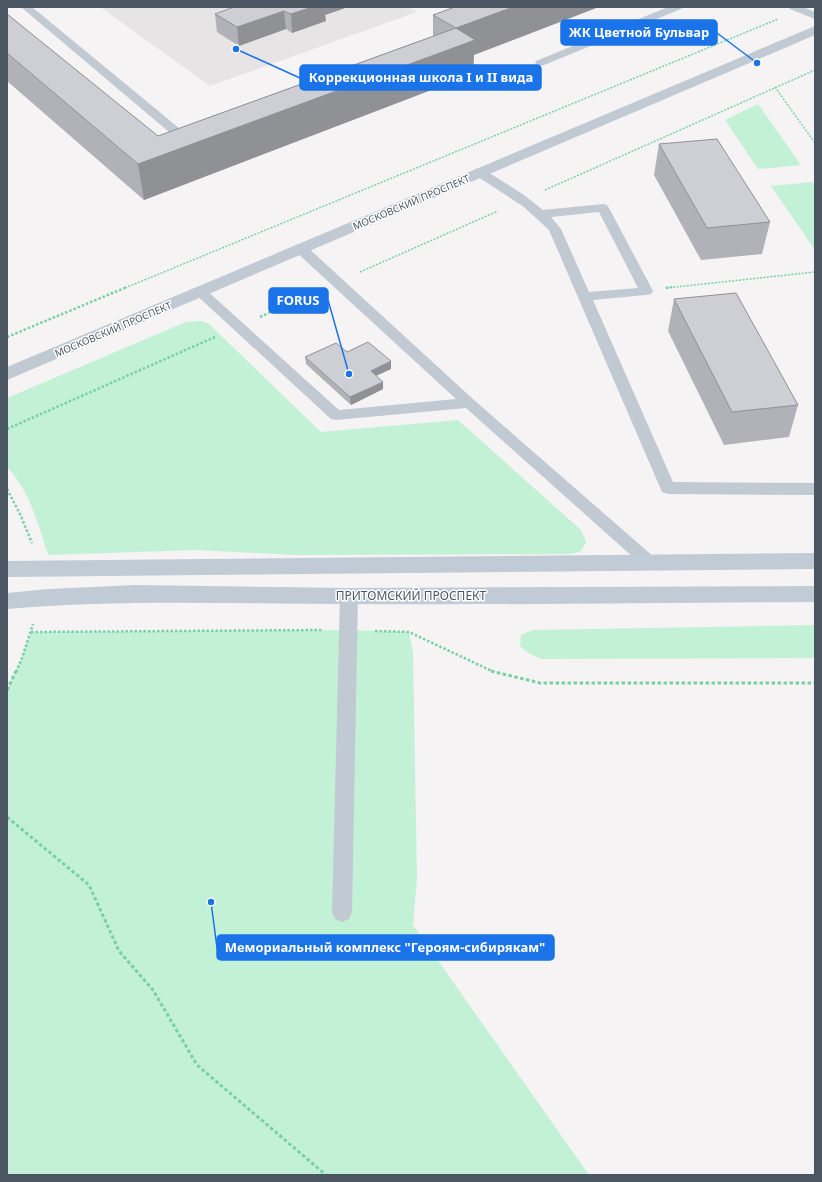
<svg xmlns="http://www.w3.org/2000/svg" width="822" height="1182" font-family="'Noto Sans',sans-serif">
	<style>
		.education { fill: #e6e4e5 }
		.green { fill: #c3f1d5 }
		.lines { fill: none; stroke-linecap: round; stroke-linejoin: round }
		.path-far2 { stroke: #7ad0a6; stroke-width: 1.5; stroke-dasharray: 2 1.5; stroke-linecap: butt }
		.path-far1 { stroke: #7ad0a6; stroke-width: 2.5; stroke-dasharray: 2.5 2; stroke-linecap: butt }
		.path { stroke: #7ad0a6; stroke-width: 3; stroke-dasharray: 3.5 2.5; stroke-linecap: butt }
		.service { fill: #c1cad2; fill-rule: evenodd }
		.minor { fill: #c1cad2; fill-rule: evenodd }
		.secondary { fill: #c1cbd6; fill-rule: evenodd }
		.wall { fill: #b0b2b7 }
		.shaded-wall { fill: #909195 }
		.building { fill: #cdcfd5; stroke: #909195 }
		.labels { text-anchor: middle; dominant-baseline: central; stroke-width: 3; stroke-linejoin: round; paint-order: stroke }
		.far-street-label { font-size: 10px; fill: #4a5661; stroke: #fff }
		.street-label { font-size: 12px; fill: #4a5661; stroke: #fff }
		.leader { fill: none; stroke: #1a73e8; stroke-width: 1.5 }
		.callout-dot { fill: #1a73e8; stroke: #fff; stroke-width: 1.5 }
		.callout { fill: #1a73e8; stroke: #1a73e8; stroke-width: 1.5 }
		.callout-label { font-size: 13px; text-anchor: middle; font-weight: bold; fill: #fff }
	</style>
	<rect width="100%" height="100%" fill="#f5f3f3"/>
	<!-- education -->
	<path class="education" d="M100,7h309l8,5 -207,74z"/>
	<!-- green -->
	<g class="green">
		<path d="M758,104l43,61 -43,4 -33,-49z"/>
		<path d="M812,182l3,3v65l-44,-64z"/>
		<path d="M201,321l8,3 112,108 137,-12 123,110 5,12 -5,9 -9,3 -276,1 -100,-5 -148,5c-10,-31 -18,-64 -41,-88v-69l179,-76z"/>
		<path d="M815,625v33l-274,1 -13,-6 -8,-7 1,-11 11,-5z"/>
		<path d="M347,630l62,2 4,21 4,226 -4,46 176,250h-582v-485l15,-32 9,-26z"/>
	</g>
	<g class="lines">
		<!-- path-far2 -->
		<g class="path-far2">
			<path d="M775,87l40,56"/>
			<path d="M545,190l270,-120"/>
			<path d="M360,272l138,-61"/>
			<path d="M125,288l653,-269"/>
			<path d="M666,288l149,-16"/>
		</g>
		<!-- path-far1 -->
		<g class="path-far1">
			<path d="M666,288l6,-1"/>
			<path d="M260,317l54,-25"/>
			<path d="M7,337l120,-50"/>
			<path d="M7,429l208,-92"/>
			<path d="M7,489l13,25 12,29"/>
			<path d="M375,631l34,1 85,40"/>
			<path d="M31,632l291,-2"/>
			<path d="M16,672l6,-14 11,-34"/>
		</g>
		<!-- path -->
		<g class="path">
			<path d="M491,671l49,12h275"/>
			<path d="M7,690l9,-19"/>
			<path d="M7,817l82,68 30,66 34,39 44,75 129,110"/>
		</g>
		<!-- service -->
		<g class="service">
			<path d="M21,7h11l164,135 2,3 -2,3h-8z"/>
			<path d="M668,7h14l-1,2 -137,56 -4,1 -5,-3 1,-2z"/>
			<path d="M789,7h14l12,5v7l-25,-10z"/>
			<path d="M479,168l4,1 41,26 19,15 60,-6 4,1 2,3 44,83 -2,3 -5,1 -53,5 80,182 142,1v12l-147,-1 -6,-2 -113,-262 -25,-23 -49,-32 -2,-3 2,-3zM599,212l39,76 -49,4 -28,-63 -10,-12z"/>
			<path d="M300,244l5,1 169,155 181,158 2,4 -2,4 -6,2 -6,-2 -177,-158 -130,12 -5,-1 -139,-128 2,-3h10l135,122 117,-11 -161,-148 -2,-3 2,-3z"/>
			<path d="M349,590l6,1 3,5 -6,316 -3,7 -7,3 -7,-3 -3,-7 8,-316 3,-5z"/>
		</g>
		<!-- minor -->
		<path class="minor" d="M815,26v9l-808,345v-13z"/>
		<!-- secondary -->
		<g class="secondary">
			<path d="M815,553v16l-808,8v-16z"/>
			<path d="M135,585l213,3 467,-2v16c-156,1 -311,3 -467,2 -114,0 -227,-5 -341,5v-16l42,-4z"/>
		</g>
	</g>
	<!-- wall -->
	<g class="wall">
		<path d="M348,7l-23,8 1,6 -34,12 -6,-4 -47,17 -22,-14 -2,-18z"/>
		<path d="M455,7l19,48 -1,19 -329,126 -137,-119v-67l151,122 275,-100v-21z"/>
		<path d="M659,144l111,78 -8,32 -61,6 -47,-85z"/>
		<path d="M674,299l124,106 -9,32 -65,8 -56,-114z"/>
		<path d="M347,352l44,17 -15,7 7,13 -32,16 -45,-41 -1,-7z"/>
	</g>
	<!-- shaded-wall -->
	<g class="shaded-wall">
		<path d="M312,7h36l-23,8 1,6 -34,12 -1,-19z"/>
		<path d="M513,7h86l-125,48 -1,19 -329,126 -6,-36 318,-136z"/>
		<path d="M284,11l2,18 -47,17 -2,-19z"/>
		<path d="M391,361v8l-20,9v-7z"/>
		<path d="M383,382v7l-32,16 -1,-8z"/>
	</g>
	<!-- building -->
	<g class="building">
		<path d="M234,7h78l-21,7 -7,-3 -47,16 -22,-13z"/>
		<path d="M455,7h58l-57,21 -23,-13z"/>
		<path d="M7,14l151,122 298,-108 19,12 -337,124 -131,-111z"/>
		<path d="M717,139l53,83 -63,6 -48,-84z"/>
		<path d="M736,293l62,112 -66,7 -58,-113z"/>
		<path d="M368,342l23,19 -20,10 12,11 -33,15 -45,-40 31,-14 11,9z"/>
	</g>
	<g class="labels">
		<!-- far-street labels -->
		<g class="far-street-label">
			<text transform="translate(411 202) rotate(-23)">МОСКОВСКИЙ ПРОСПЕКТ</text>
			<text transform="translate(113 329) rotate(-23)">МОСКОВСКИЙ ПРОСПЕКТ</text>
		</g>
		<!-- street labels -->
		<g class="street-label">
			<text x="411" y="595">ПРИТОМСКИЙ ПРОСПЕКТ</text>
		</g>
	</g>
	<!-- callouts -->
	<path class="leader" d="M757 63L717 33M236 49L300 78M349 374L328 300M211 902L217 948"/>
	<g class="callout-dot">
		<circle cx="757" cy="63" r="4"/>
		<circle cx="236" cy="49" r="4"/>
		<circle cx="349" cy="374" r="4"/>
		<circle cx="211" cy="902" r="4"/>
	</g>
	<g class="callout">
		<rect x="561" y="20" width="156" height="25" rx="4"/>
		<rect x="300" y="65" width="241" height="25" rx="4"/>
		<rect x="269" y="288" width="59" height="25" rx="4"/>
		<rect x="217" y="935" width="337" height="25" rx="4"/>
	</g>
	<g class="callout-label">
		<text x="639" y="37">ЖК Цветной Бульвар</text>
		<text x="421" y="82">Коррекционная школа I и II вида</text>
		<text x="298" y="305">FORUS</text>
		<text x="385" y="952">Мемориальный комплекс "Героям-сибирякам"</text>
	</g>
	<!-- border -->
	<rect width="822" height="1182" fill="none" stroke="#4a5661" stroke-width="16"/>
</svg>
